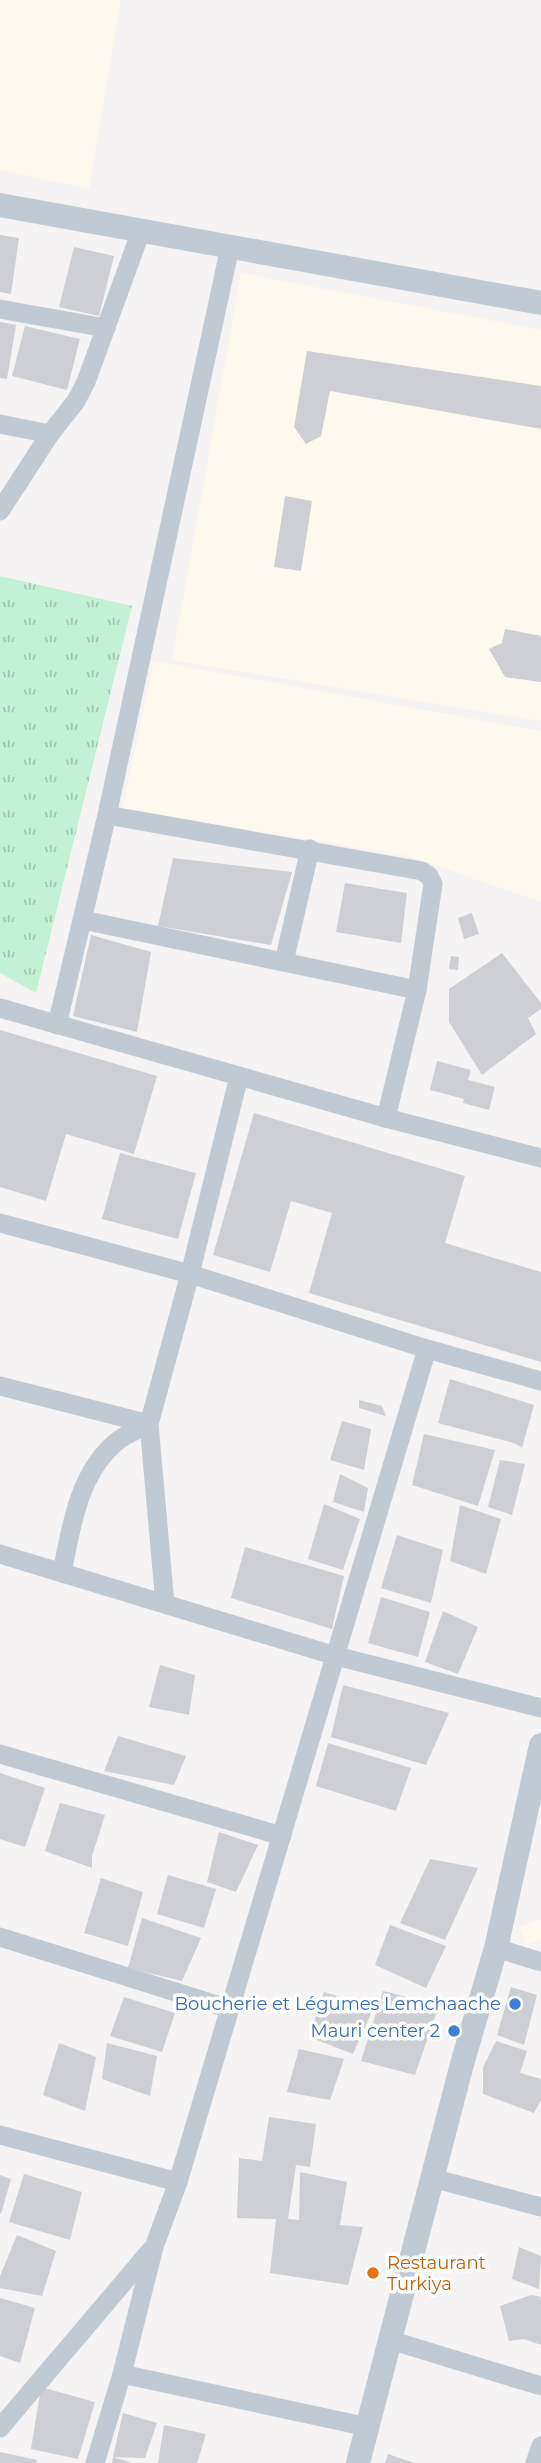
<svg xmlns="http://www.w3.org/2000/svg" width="541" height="2463" font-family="Montserrat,sans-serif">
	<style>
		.commercial { fill: #fdf9ef }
		.grass { fill: url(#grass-tufts) }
		.building { fill: #cdcfd5 }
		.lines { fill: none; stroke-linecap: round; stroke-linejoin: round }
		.minor { stroke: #c1cad2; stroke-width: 19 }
		.tertiary { stroke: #c1cad2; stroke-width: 24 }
		.shop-dot { fill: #3f7fe0; stroke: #fff; stroke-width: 2.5 }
		.food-dot { fill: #e8710a; stroke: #fff; stroke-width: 2.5 }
		.labels { text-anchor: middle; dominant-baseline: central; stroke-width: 7; stroke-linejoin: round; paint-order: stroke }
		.shop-label { font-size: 18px; fill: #366cbe; stroke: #fff; text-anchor: end }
		.food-label { font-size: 18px; fill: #c56008; stroke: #fff; text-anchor: start }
	</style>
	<defs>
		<pattern id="grass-tufts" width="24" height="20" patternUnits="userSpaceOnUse" patternTransform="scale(1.75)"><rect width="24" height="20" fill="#c3f1d5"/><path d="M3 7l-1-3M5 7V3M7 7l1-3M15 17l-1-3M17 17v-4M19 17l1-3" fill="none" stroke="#a0c6b0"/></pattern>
	</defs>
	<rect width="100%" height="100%" fill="#f5f3f3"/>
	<!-- commercial -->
	<g class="commercial">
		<path d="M0,0h121l-32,189 -89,-19z"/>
		<path d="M241,273l300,57v391l-369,-61z"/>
		<path d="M154,661l387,70v171l-133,-46 -286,-47z"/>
		<path d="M541,1919v21l-16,5 -6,-18z"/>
	</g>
	<!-- grass -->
	<path class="grass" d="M0,576l132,30 -96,387 -36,-20z"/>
	<!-- building -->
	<g class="building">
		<path d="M0,235l19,3 -8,56 -11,-2z"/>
		<path d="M74,247l40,9 -15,60 -40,-9z"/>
		<path d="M0,322l16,3 -9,54 -7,-1z"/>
		<path d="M25,326l55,13 -13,51 -55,-14z"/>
		<path d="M307,351l234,35v43l-211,-38 -9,45 -15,8 -12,-17z"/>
		<path d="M285,496l27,5 -11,70 -27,-4z"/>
		<path d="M505,629l36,7v46l-36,-5 -16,-28 13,-6z"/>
		<path d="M173,858l119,14 -21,73 -113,-19z"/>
		<path d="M345,883l62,10 -6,50 -65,-11z"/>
		<path d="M472,913l7,21 -15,5 -6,-21z"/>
		<path d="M91,935l60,17 -14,80 -64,-16z"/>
		<path d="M502,953l39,50v6l-13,9 8,16 -54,41 -33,-53v-33z"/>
		<path d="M451,956l8,1 -1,13 -9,-1z"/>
		<path d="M0,1030l157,46 -23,78 -68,-20 -20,67 -46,-14z"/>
		<path d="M437,1061l34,9 -3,10 27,7 -6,23 -26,-7 1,-4 -34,-9z"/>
		<path d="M254,1113l211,63 -20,67 96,29v90l-232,-69 23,-80 -41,-12 -21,71 -57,-17z"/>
		<path d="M120,1153l76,20 -18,66 -76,-20z"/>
		<path d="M450,1379l84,26 -12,43 -8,-5 -76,-20z"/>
		<path d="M359,1400l23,6 4,10 -27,-8z"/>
		<path d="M342,1421l29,8 -7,41 -34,-10z"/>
		<path d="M424,1434l71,16 -17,56 -66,-21z"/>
		<path d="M500,1460l25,4 -13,51 -24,-8z"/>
		<path d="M340,1474l28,14 -4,24 -31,-10z"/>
		<path d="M324,1504l36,15 -17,51 -35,-11z"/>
		<path d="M460,1505l41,14 -15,55 -36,-13z"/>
		<path d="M397,1535l46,15 -12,53 -50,-15z"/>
		<path d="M245,1547l99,29 -12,53 -101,-31z"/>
		<path d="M381,1597l49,15 -12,45 -50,-14z"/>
		<path d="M443,1611l35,16 -20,47 -33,-12z"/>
		<path d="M160,1665l35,10 -6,40 -40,-8z"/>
		<path d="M343,1685l106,28 -23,52 -95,-28z"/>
		<path d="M118,1736l68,20 -12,29 -70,-14z"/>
		<path d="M328,1743l83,25 -15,43 -80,-25z"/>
		<path d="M0,1773l45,15 -20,59 -25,-8z"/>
		<path d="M60,1803l45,12 -13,41v12l-47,-17z"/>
		<path d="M219,1832l39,13 -22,47 -29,-10z"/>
		<path d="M430,1859l48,9 -33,72 -45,-17z"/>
		<path d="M168,1875l48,14 -12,39 -47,-14z"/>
		<path d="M101,1878l42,14 -15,54 -44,-13z"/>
		<path d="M142,1918l59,20 -19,43 -54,-13z"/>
		<path d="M390,1925l56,21 -20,42 -51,-23z"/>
		<path d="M511,1987l26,8 -13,50 -27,-10z"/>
		<path d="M383,1991l56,14 -24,70 -54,-14z"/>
		<path d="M324,1992l50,15 -21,47 -44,-17z"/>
		<path d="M124,1997l51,16 -13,39 -52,-16z"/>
		<path d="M496,2041l31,10 -7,22 21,6v21l-7,13 -51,-19v-27z"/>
		<path d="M59,2043l37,14 -11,54 -42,-16z"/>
		<path d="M107,2043l50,13 -7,40 -48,-17z"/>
		<path d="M299,2049l45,10 -14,41 -43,-8z"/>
		<path d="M269,2117l47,7 -6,43 -14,-2 -8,54 11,1 1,-48 47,10 -7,43 23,2 -15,58 -78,-12 6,-54 -39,-1 2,-60 23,3z"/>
		<path d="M24,2174l58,18 -12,48 -61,-18z"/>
		<path d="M0,2175l11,4 -10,35 -1,-1z"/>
		<path d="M17,2235l39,16 -14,45 -42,-8v-12z"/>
		<path d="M519,2247l22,9 -2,33 -27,-10z"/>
		<path d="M531,2295l10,2v48l-17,-6 -15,2 -9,-35z"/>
		<path d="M0,2298l35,10 -15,55 -20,-7z"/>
		<path d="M41,2387l54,15 -17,57 -47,-10z"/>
		<path d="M123,2413l34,10 -12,35 -32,-1 19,6h-20l1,-6z"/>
		<path d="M164,2425l42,9 -9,29h-39z"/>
		<path d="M0,2452l37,8 -1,3h-36z"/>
		<path d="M388,2454l26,9h-29z"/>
	</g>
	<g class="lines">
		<!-- minor -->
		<g class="minor">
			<path d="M0,309l106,19"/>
			<path d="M0,424l50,10"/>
			<path d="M0,511l50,-77 26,-33 10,-19 55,-151"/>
			<path d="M107,815l315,56 7,5 4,8 -16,106 -31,128"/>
			<path d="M83,920l334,70"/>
			<path d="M284,962l26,-113"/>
			<path d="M0,1008l386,110 155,40"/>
			<path d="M57,1025l50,-210 123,-568"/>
			<path d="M0,1223l190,51 237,75 114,32"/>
			<path d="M0,1386l149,38"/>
			<path d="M0,1554l336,102 205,52"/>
			<path d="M62,1573c9,-45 16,-98 53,-130 10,-9 22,-13 34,-19"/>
			<path d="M165,1604l-16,-180 41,-150 49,-198"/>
			<path d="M0,1754l282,82"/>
			<path d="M0,1937l230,72"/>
			<path d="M496,1948l45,14"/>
			<path d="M0,2135l178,47"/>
			<path d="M432,2178l109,29"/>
			<path d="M390,2340l151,46"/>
			<path d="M122,2374l246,53"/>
			<path d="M0,2428l151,-178"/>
			<path d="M95,2463l27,-89 32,-127 24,-65 249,-833"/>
			<path d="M535,2463l6,-17"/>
		</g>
		<!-- tertiary -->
		<g class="tertiary">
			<path d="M0,205l541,98"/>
			<path d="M358,2463l104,-399 34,-116 45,-203"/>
		</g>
	</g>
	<!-- markers -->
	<g class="shop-dot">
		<circle cx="515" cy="2004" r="7"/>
		<circle cx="454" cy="2031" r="7"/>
	</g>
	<circle class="food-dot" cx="373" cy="2273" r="7"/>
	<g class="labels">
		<!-- shop labels -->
		<g class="shop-label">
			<text x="501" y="2004">Boucherie et Légumes Lemchaache</text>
			<text x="440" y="2031">Mauri center 2</text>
		</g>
		<!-- food labels -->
		<g class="food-label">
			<text x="387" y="2263">Restaurant<tspan x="387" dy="21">Turkiya</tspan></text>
		</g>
	</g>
</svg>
